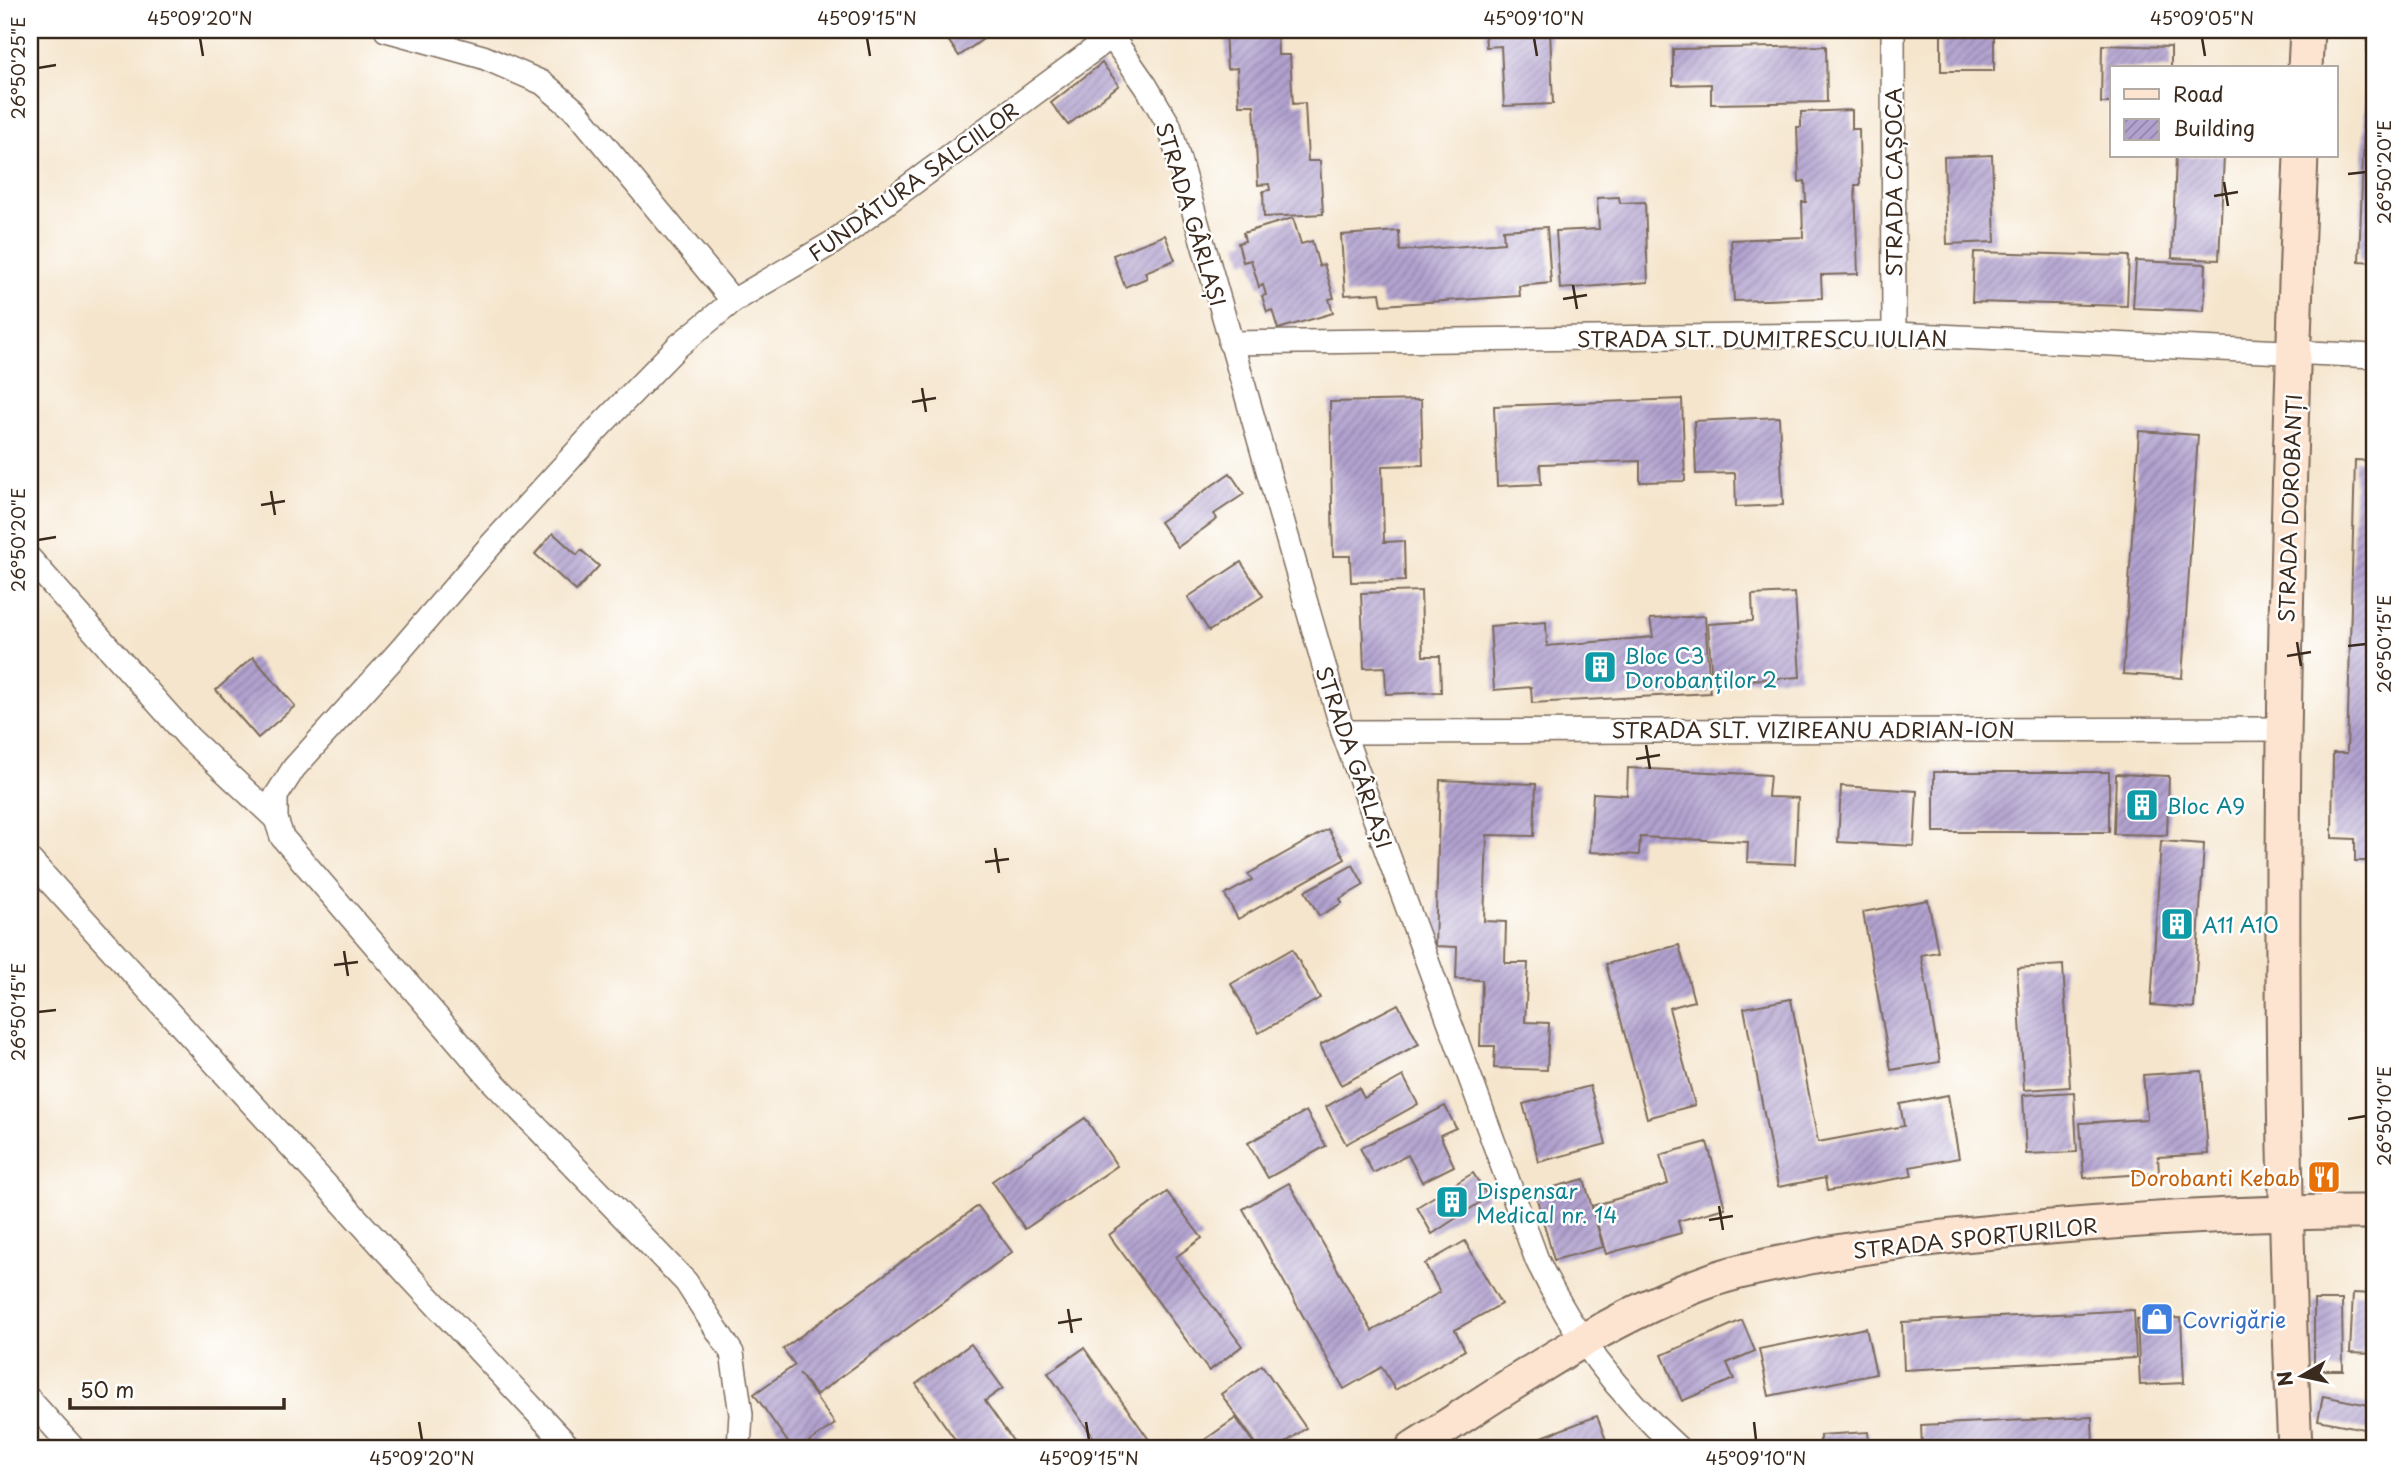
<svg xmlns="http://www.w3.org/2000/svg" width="2404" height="1478" font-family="'Playpen Sans',sans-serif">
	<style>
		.building { fill: url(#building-hatch) }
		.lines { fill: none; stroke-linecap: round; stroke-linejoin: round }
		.minor-casing { stroke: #7c6b5b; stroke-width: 26 }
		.secondary-casing { stroke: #7c6b5b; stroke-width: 37 }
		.minor { stroke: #fff; stroke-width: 23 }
		.secondary { stroke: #fde4d1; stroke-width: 33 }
		.ticks { fill: none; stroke: #3b2a1e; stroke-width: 2.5 }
		.labels { text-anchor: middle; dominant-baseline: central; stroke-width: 5; stroke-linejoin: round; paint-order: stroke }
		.street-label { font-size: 21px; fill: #3b2a1e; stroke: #fff }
		.culture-label { font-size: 21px; fill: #0d838f; stroke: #fff; text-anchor: start }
		.food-label { font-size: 21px; fill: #c56008; stroke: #fff; text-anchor: end }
		.shop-label { font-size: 21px; fill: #366cbe; stroke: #fff; text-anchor: start }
		.neatline { fill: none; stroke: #3b2a1e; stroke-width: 2.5 }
		.ticks-label { font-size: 18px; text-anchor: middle; fill: #3b2a1e }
	</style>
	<defs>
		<pattern id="building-hatch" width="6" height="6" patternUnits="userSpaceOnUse" patternTransform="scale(1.75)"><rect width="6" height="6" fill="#b1a1cf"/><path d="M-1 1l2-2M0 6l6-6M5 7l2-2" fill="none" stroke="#9183a7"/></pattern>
	</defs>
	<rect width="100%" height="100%" fill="#fff"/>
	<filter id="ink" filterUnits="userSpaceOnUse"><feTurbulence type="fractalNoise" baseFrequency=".0143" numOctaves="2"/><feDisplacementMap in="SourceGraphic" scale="14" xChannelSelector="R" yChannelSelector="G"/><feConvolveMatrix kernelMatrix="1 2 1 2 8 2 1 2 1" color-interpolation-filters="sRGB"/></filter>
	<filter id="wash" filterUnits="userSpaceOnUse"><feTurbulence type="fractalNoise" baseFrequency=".00686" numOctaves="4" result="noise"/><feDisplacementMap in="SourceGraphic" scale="28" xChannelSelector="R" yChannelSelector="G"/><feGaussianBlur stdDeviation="1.57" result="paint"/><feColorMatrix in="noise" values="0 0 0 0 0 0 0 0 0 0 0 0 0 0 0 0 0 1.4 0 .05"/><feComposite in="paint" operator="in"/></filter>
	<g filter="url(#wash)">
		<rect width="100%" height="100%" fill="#f5e5cc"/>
		<g id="blocks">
			<!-- building -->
			<g class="building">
				<path d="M951,30h45l-37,26 -15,-22z"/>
				<path d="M1225,30h52l1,25h12l3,49 12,-1 3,58h12l3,53 -59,3 -1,-26 7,-1 -1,-6 -11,1 -4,-80h-15l-2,-37 -10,1z"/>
				<path d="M1485,30h65l3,74 -49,2 -3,-60 -15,1z"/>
				<rect x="1941" y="30" width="53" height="41"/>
				<path d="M2368,30h6v232l-15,-1z"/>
				<path d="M2102,45l69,2v21h-59v35h-11z"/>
				<path d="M1826,46l1,56 -116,2v-20l-38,1v-36z"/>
				<path d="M1102,63l17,22 -51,40 -17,-22z"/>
				<path d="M1852,110v19h7l1,56h-5l3,89 -37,1 1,23 -88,3 -3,-61 72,-3 -1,-35h4l-1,-21 -6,1 -2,-55h4v-15z"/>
				<path d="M1992,155l3,87 -48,2 -3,-87z"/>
				<path d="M2176,156h48l-5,104 -47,-2z"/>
				<path d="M1619,197l1,6 25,-1 3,80 -88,7 -4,-58 43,-2 -2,-31z"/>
				<path d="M1293,218l8,26 11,-3 7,25 5,-2 10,34 -5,1 4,14 -55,16 -6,-19 -5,2 -5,-16 4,-1 -3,-10 -4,2 -8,-27 -8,2 -5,-19 7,-2 -2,-8z"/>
				<path d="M1547,227l4,56 -32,3 1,10 -138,9 -2,-12 -35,2 -4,-60 58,-4 1,20 104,-8 -1,-13z"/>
				<path d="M1165,235l10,25 -30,12 2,6 -22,9 -12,-32z"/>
				<path d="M1974,252l155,4 -2,50 -155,-4z"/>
				<path d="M2136,261l70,3 -2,47 -71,-3z"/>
				<path d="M1682,399l3,82 -45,1v-21l-100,3 1,20 -44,2 -3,-80z"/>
				<path d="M1421,400l2,65 -41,1 2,76 20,-1 1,40 -54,1 -1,-26h-17l-3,-154z"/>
				<path d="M1779,417l4,88 -47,2 -1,-34 -39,1 -2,-53z"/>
				<path d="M2139,431l59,4 -16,243 -59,-4z"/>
				<path d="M2355,460l19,1v400h-19v-22l-23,-1 1,-85h14z"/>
				<path d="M1230,473l14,21 -30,20 3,5 -39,28 -18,-25z"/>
				<path d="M553,533l24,22 4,-5 18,16 -23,25 -41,-37z"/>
				<path d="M1241,562l22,34 -54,35 -21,-34z"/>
				<path d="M1421,591l2,65h17l1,36 -55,2 -1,-27 -21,1 -3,-75z"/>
				<path d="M1795,593l5,84 -88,5 -4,-58 45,-3 -1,-26z"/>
				<path d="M1705,616l5,77 -178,10 -1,-16 -37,3 -4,-64 56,-4 1,24 106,-9 -3,-18z"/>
				<path d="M253,657l42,49 -37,32 -42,-48z"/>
				<path d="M1628,768l142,7 -2,22 30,1 -3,66 -48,-2 1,-20 -108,-5 -1,18 -49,-3 3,-59 34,2z"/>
				<rect x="1934" y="772" width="175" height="60"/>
				<path d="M2116,774l53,2 -2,59 -53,-1z"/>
				<path d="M1440,780l96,4 -2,52 -47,-1 -3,86 22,1 -1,41h23l-3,59 24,1 -2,47 -53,-2 1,-22h-15l2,-66 -26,-1 1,-32 -22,-1z"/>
				<path d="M1841,786l76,5 -3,55 -76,-4z"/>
				<path d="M1328,829l17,30 -107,60 -13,-24 27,-15 -4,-6z"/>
				<path d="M2161,841l43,3 -10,164 -43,-3z"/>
				<path d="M1353,865l11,20 -24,14 2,4 -23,13 -14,-25z"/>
				<path d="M1928,900l10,52 -17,3 19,107 -49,8 -28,-158z"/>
				<path d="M1679,945l15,56 -25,7 26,97 -48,13 -41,-154z"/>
				<path d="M1292,949l28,49 -61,35 -28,-49z"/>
				<path d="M2063,965l7,122 -46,3 -7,-122z"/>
				<path d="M1791,999l27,143 86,-16 -4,-22 48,-9 11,63 -49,9 2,9 -85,15 -2,-13 -47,9 -34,-179z"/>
				<path d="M1398,1004l21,40 -78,41 -21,-40z"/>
				<path d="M2202,1071l6,83 -50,3 1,16 -75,5 -4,-55 67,-4 -4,-44z"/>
				<path d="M1403,1076l15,28 -72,40 -20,-37 33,-19 5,10z"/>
				<path d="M1590,1086l16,58 -67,18 -16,-58z"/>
				<path d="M2074,1092l3,60 -51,2 -3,-59z"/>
				<path d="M1445,1106l11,22 -16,7 14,31 -32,16 -14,-27 -35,18 -13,-25z"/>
				<path d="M1306,1111l20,35 -58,32 -20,-35z"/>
				<path d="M1085,1118l32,48 -92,63 -33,-48z"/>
				<path d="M1707,1142l18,66 -47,13 3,12 -75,21 -14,-48 76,-22 -8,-29z"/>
				<path d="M1473,1173l15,24 -56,37 -15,-27z"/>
				<path d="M1584,1179l19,68 -49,13 -19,-68z"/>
				<path d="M1289,1183l83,148 68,-39 -15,-28 40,-23 36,63 -46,26 10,20 -70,40 -13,-23 -38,22 -101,-180z"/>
				<path d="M1167,1192l35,46 -26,19 66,89 -33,25 -100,-136z"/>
				<path d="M978,1206l34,46 -196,143 -17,-22 36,51 -35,24h-8l-38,-54 41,-29 -12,-16z"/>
				<path d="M2353,1293l21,1v60l-24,-1z"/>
				<path d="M2314,1300h28l1,70h-29z"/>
				<path d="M2134,1310l2,48 -232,12 -2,-48z"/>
				<path d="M2181,1318l3,65 -44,2 -3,-66z"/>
				<path d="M1742,1320l13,31 -28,12 7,16 -52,22 -20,-46z"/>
				<path d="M1866,1328l10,46 -107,22 -10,-47z"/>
				<path d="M971,1344l32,44 -18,13 33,47h-57l-45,-64z"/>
				<path d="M1084,1348l71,100h-54l-53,-75z"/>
				<path d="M1262,1365l44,63 -28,20h-19l-38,-54z"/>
				<path d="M2323,1396l51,10v25l-56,-11z"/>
				<path d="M1597,1416l12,32h-96z"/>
				<path d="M2092,1417l1,31h-171l-1,-23z"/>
				<path d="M1236,1418l21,30h-64z"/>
				<path d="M1868,1432l2,16h-50v-13z"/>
			</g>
		</g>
	</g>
	<g filter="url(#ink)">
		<use href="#blocks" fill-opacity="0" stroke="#7c6b5b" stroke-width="2"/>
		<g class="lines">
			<defs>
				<g id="minor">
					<path d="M386,30l97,27 60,26 34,29 156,189"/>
					<path d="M1107,30l39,56 23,39 174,607 194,528c36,75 79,132 141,188"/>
					<path d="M1893,30l1,304"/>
					<path d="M1230,343l664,-9 480,22"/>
					<path d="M30,559l159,179 87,81"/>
					<path d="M1343,732l940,-3"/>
					<path d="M30,860l380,417 160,171"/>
					<path d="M30,1400l43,48"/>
					<path d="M739,1448l2,-34 -9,-61 -46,-71 -192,-199 -212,-246 -6,-18v-23l18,-28 104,-115 92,-107 113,-123 75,-77 55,-45 99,-58 280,-207"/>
				</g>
				<g id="secondary">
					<path d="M2305,68l2,-38"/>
					<path d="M1413,1448c96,-61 191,-130 299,-168 28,-10 59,-15 88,-21 64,-13 128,-21 194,-27 126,-12 253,-21 380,-20"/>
					<path d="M2295,1448c-21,-430 -12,-862 6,-1292"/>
				</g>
			</defs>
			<!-- minor casing -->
			<use href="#minor" class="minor-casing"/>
			<!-- secondary casing -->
			<use href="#secondary" class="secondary-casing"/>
			<!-- minor -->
			<use href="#minor" class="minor"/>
			<!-- secondary -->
			<use href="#secondary" class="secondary"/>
		</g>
	</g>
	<!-- ticks -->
	<path class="ticks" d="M200,38l3,18M867,38l3,18M1534,38l3,18M2202,38l3,18M38,68l18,-3M2348,174l18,-2M2224,182l4,24M2214,196l24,-4M1573,285l4,24M1563,299l24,-4M922,388l4,24M912,402l24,-4M271,491l4,24M261,505l24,-4M38,540l18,-3M2297,642l4,24M2348,646l18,-2M2287,656l24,-4M1646,745l4,24M1636,759l24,-4M995,848l4,25M985,862l24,-3M344,951l4,25M334,965l24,-3M38,1012l18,-2M2348,1119l18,-3M1719,1206l4,24M1709,1220l24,-4M1068,1309l4,24M1058,1323l24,-4M419,1422l3,18M1086,1422l3,18M1754,1422l2,18"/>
	<!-- icons -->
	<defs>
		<symbol id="building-square" viewBox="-11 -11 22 22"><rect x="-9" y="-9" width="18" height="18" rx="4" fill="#0f9aa8" stroke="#fff"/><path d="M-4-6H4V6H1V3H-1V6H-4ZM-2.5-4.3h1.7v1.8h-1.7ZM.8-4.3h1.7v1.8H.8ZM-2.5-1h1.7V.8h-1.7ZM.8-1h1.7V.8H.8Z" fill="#fff"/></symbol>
		<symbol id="restaurant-square" viewBox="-11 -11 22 22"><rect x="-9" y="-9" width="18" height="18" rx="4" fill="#e8710a" stroke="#fff"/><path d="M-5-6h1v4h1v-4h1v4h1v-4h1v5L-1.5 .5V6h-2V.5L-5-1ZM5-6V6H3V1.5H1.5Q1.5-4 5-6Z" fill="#fff"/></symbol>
		<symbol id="shop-square" viewBox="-11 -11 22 22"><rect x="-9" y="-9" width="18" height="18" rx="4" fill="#3f7fe0" stroke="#fff"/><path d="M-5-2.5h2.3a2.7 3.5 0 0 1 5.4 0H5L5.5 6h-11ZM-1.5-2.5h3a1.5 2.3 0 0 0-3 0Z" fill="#fff"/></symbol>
	</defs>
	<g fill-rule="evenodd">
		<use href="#building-square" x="1581" y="648" width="38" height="38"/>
		<use href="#building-square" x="2123" y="786" width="38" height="38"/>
		<use href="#building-square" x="2158" y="905" width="38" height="38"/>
		<use href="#restaurant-square" x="2305" y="1158" width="38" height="38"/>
		<use href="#building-square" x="1433" y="1183" width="38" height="38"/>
		<use href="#shop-square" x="2138" y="1300" width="38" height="38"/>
	</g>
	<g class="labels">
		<!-- street labels -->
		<g class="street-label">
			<text transform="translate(913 181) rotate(-36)">FUNDĂTURA SALCIILOR</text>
			<text transform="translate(1893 182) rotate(-90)">STRADA CAȘOCA</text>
			<text transform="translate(1192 214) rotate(73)">STRADA GÂRLAȘI</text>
			<text x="1762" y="338">STRADA SLT. DUMITRESCU IULIAN</text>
			<text transform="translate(2289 508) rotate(-88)">STRADA DOROBANȚI</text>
			<text x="1813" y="729">STRADA SLT. VIZIREANU ADRIAN-ION</text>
			<text transform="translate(1355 757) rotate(71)">STRADA GÂRLAȘI</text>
			<text transform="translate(1975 1237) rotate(-6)">STRADA SPORTURILOR</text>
		</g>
		<!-- culture labels -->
		<g class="culture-label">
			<text x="1624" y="655">Bloc C3<tspan x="1624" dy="24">Dorobanților 2</tspan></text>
			<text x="2166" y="805">Bloc A9</text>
			<text x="2202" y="924">A11 A10</text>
			<text x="1476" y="1190">Dispensar<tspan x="1476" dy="24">Medical nr. 14</tspan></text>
		</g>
		<!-- food labels -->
		<g class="food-label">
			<text x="2300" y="1177">Dorobanti Kebab</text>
		</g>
		<!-- shop labels -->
		<g class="shop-label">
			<text x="2182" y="1319">Covrigărie</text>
		</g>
	</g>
	<!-- margin -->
	<rect width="2404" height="1478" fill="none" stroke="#fff" stroke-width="77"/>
	<!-- legend -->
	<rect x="2110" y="66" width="228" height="91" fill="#ffffff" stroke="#b1aaa5" stroke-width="2"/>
	<rect x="2124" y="89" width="35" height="10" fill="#fde4d1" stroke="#b1aaa5" stroke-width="2"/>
	<text x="2173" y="102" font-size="21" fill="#3b2a1e">Road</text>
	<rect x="2124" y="119" width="35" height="21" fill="url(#building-hatch)" stroke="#b1aaa5" stroke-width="2"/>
	<text x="2173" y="136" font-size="21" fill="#3b2a1e">Building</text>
	<!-- north arrow -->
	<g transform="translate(2302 1376) rotate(261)" stroke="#ffffff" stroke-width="5" paint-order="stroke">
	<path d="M0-5L12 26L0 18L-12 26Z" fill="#3b2a1e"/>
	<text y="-10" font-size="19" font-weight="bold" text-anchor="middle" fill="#3b2a1e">N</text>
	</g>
	<!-- scale -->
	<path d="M70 1398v10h214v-10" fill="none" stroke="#3b2a1e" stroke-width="3.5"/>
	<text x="80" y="1398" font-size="21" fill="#3b2a1e" stroke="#ffffff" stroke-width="5" paint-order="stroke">50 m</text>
	<rect x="38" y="38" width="2328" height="1402" class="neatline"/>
	<g class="ticks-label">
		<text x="200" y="25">45°09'20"N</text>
		<text x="867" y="25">45°09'15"N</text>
		<text x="1534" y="25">45°09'10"N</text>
		<text x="2202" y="25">45°09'05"N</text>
		<text transform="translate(19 68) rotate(-90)" y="6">26°50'25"E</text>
		<text transform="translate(2385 172) rotate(-90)" y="6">26°50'20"E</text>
		<text transform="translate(19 540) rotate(-90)" y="6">26°50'20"E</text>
		<text transform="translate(2385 644) rotate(-90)" y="6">26°50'15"E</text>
		<text transform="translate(19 1012) rotate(-90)" y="6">26°50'15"E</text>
		<text transform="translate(2385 1116) rotate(-90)" y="6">26°50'10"E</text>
		<text x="422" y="1465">45°09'20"N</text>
		<text x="1089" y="1465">45°09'15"N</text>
		<text x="1756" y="1465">45°09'10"N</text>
	</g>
</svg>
